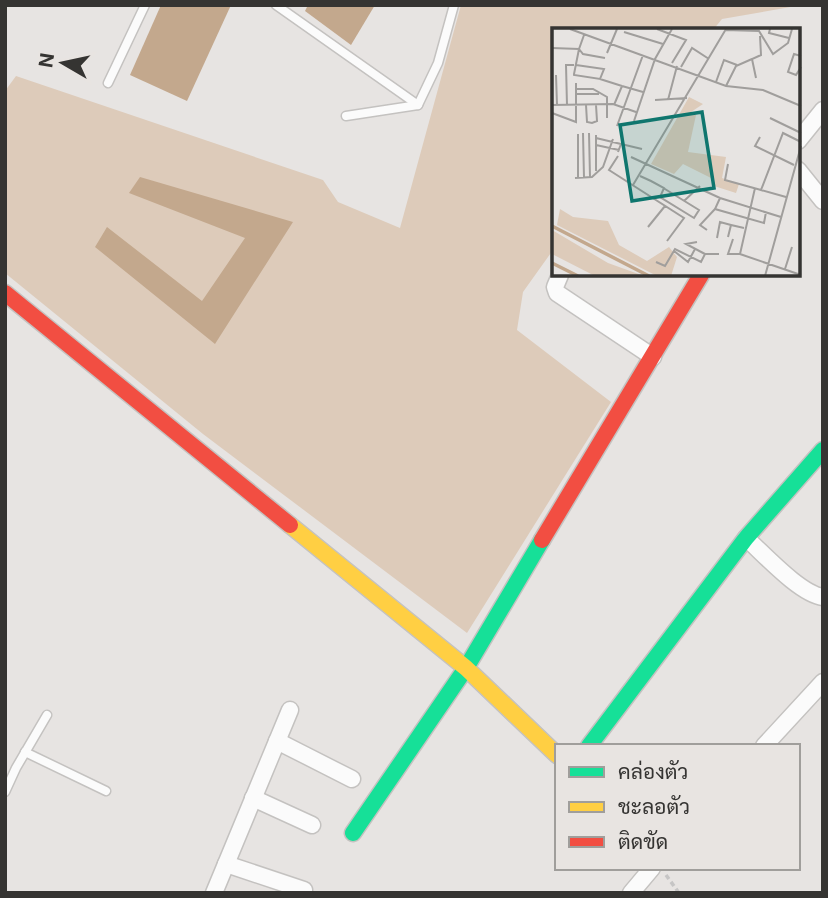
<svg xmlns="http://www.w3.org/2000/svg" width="828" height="898" font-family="Inter,Sarabun,sans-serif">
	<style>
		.green { fill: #ddcbba }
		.water { fill: #c3a88d }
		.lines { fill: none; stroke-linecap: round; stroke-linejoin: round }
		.lane-casing { stroke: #c4c2c0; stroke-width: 11 }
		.street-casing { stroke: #c4c2c0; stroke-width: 19 }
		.fast-casing { stroke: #c4c2c0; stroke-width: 19 }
		.slow-casing { stroke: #c4c2c0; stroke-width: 19 }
		.jam-casing { stroke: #c4c2c0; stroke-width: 19 }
		.path { stroke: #c6c5c5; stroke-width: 3.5; stroke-dasharray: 5 3.5; stroke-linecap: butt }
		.lane { stroke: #fbfbfb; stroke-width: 8 }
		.street { stroke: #fbfbfb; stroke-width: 16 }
		.fast { stroke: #16e098; stroke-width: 16 }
		.slow { stroke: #ffcf43; stroke-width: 16 }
		.jam { stroke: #f24e42; stroke-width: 16 }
		.inset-river { fill: none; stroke: #c3a88d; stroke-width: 3.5 }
		.inset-road { fill: none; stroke: #a09e9c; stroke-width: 2 }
		.view { fill: #0f766e; fill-opacity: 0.15; stroke: #0f766e; stroke-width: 3.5 }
		.inset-edge { fill: none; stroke: #353432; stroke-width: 3.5 }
	</style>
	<rect width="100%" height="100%" fill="#e7e4e2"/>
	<!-- green -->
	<path class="green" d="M461,5h341l-80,14 -9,11h-160v220l-30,42 -6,38 94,72 -144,231 -264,-199 -198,-161v-182l11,-15 307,104 15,22 62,26z"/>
	<!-- water -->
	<g class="water">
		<path d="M161,5h70l-44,96 -57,-26z"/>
		<path d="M308,5h67l-24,40 -46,-34z"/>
		<path d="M140,177l153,45 -78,122 -120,-97 12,-20 95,74 43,-63 -116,-45z"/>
	</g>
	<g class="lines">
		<defs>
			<g id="lane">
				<path d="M276,5l142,100"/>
				<path d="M108,83l37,-78"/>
				<path d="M346,116l72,-11 20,-42 16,-58"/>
				<path d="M25,752l81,39"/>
				<path d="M5,792l11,-24 31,-53"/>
			</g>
			<g id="street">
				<path d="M798,141l25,-31"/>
				<path d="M798,170l25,31"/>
				<path d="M560,275l-5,12 2,6 96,64"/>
				<path d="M746,538c18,16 54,56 77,59"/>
				<path d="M277,741l75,38"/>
				<path d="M764,746l59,-64"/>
				<path d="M253,798l59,27"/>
				<path d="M226,864l78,26"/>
				<path d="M214,893l76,-183"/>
				<path d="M631,893l21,-25"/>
			</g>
			<g id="fast">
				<path d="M589,746l157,-208 77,-88"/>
				<path d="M353,833l113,-165 76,-128"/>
			</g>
			<path id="slow" d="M290,525l176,143 91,87"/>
			<g id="jam">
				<path d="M5,293l285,232"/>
				<path d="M542,540l159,-265"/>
			</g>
		</defs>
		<!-- lane casing -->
		<use href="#lane" class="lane-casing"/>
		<!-- street casing -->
		<use href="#street" class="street-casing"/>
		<!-- fast casing -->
		<use href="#fast" class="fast-casing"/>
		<!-- slow casing -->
		<use href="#slow" class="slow-casing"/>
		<!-- jam casing -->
		<use href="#jam" class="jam-casing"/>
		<!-- path -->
		<path class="path" d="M666,875l13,18"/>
		<!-- lane -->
		<use href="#lane" class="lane"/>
		<!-- street -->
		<use href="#street" class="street"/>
		<!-- fast -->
		<use href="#fast" class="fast"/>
		<!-- slow -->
		<use href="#slow" class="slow"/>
		<!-- jam -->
		<use href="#jam" class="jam"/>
	</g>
	<!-- overview -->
	<g transform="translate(552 28)">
		<rect width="248" height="248" fill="#e7e4e2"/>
		<path d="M137,69l14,7 -12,8 5,3 -8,37 38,5 -4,21 17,6 -3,9 -22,-7 -3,-8 -28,-14 -9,10 -23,-10zM8,181l13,8 35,4 11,24 28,16 22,-14 8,10 -6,19h-14l-100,-51zM0,202l56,33 36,13h-49l-43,-22z" fill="#ddcbba"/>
		<path class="inset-river" d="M0,198l97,50M0,235l26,13"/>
		<path class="inset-road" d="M18,1l156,57 37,4 38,16M105,1l29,11 -14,23M218,1l-1,4 20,5M173,2l34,1 14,23 15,-11 4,-14M72,4l39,12M0,20l27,1 5,-14M27,21l4,5 22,4M55,25l10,-24M249,28l-7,-2 -6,18 8,3 5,-8M24,37l28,4 -4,10 -26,-4v-1l5,-25M129,39l11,-19 17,11M4,47l1,30M204,50l-4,-19 9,-4 -1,-19M48,51l22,7M164,54l8,-22 13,5M174,58l10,-20 16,-7M24,61h17l14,8v21M24,66h23M103,72l32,-2M116,72l9,-34M0,77l61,-1 23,8M15,77l-1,-40h8M34,77l1,17 5,1 5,-2 -1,-16M62,77l8,-19 21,6M0,85l24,9v-39M218,90l31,15M82,93l21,-62 17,-30M65,98l26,-71M31,105l1,45M37,105l1,44M26,106v43M44,107v36M208,109l-5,9 39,19M44,110l25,6 -3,8M69,116l21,5M44,117l23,5M66,128l-9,14 75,48 -17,23M79,129l89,41 61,19M176,136l-3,16 36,10M88,148l11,5 13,7 1,1 34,21 -5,8 -34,-21 4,-9M23,150l17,-1 11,-10 10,-28M81,157l93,-156M203,160l-15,66 61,21M234,169l-25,-7 22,-57 18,9M168,170l-5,11 49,14 2,-11M132,173l16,-15M96,199l17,-21M155,202l-7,-5 15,-16M176,209l3,-12 13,3M165,210l3,-16 11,3M181,211l-5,15h12M145,214l-11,2 19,10M122,223l14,11 7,-13M104,234l9,4 10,-17 26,13 4,-8h14M233,241l7,-22M213,248l36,-130"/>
		<path class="view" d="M150,84l12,76 -82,13 -12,-76z"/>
		<rect width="248" height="248" class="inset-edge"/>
	</g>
	<!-- border -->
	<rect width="828" height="898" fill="none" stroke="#353432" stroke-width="14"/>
	<!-- legend -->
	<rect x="555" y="744" width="245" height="126" fill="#e8e4e1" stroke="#a09e9b" stroke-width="2"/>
	<rect x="569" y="767" width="35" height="10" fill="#16e098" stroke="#a09e9b" stroke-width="2"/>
	<text x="618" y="779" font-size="21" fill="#353432">คล่องตัว</text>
	<rect x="569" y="802" width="35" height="10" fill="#ffcf43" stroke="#a09e9b" stroke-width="2"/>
	<text x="618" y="814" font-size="21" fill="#353432">ชะลอตัว</text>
	<rect x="569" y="837" width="35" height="10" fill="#f24e42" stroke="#a09e9b" stroke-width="2"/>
	<text x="618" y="849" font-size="21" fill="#353432">ติดขัด</text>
	<!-- north arrow -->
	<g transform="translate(63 63) rotate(279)" stroke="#e8e4e1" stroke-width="5" paint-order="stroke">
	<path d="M0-5L12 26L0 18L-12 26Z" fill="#353432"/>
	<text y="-10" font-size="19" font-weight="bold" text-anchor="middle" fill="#353432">N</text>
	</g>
</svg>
